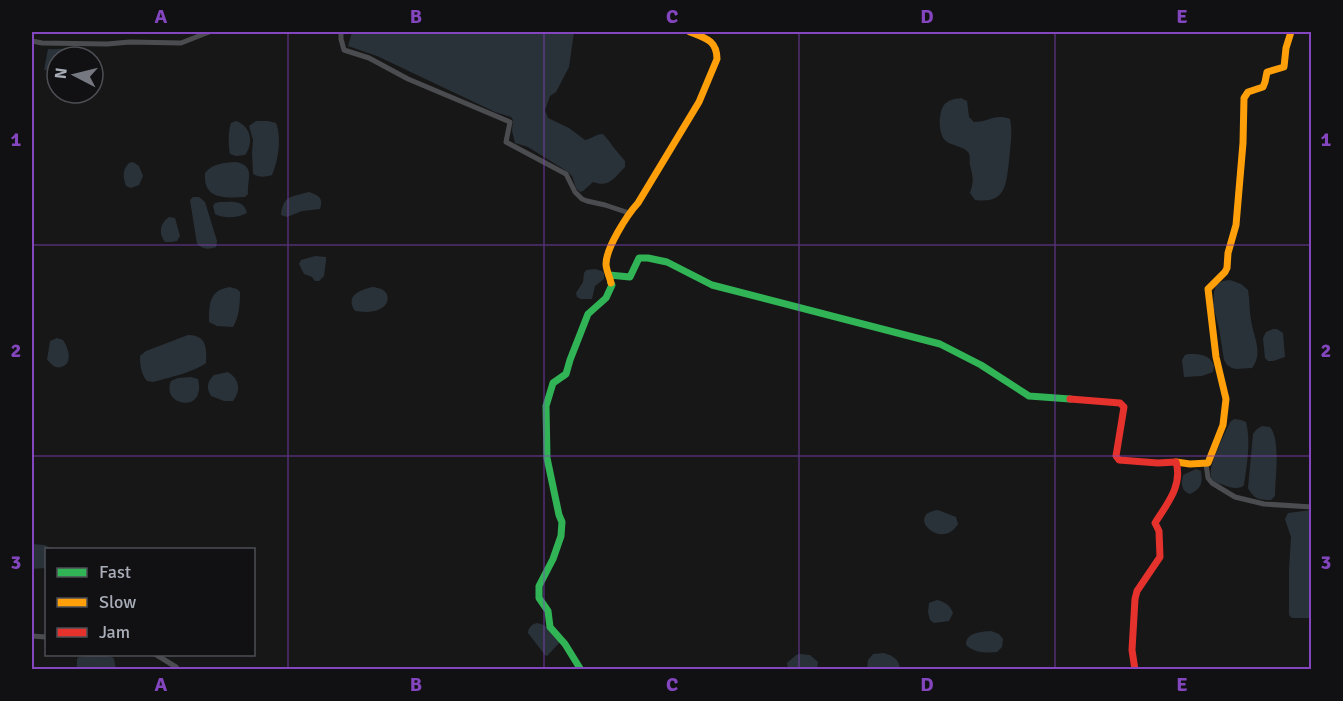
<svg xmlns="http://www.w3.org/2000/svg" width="1343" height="701" font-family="Signika,sans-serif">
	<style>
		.water { fill: #2a3239 }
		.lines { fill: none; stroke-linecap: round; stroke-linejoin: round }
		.street { stroke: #4b4c50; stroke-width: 5 }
		.fast { stroke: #30b455; stroke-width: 7 }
		.slow { stroke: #ff9f0a; stroke-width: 7 }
		.jam { stroke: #e5322d; stroke-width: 7 }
		.grid { fill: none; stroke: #8446be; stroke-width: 1.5; stroke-opacity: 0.55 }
		.neatline { fill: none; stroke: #8446be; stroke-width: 2 }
		.grid-label { font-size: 20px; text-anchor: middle; font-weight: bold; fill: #8446be }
	</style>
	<rect width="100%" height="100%" fill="#171717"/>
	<!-- water -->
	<g class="water">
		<path d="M352,32h222l-5,35 -13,25 -6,4 -5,14 3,8 21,10 16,12c6,-1 11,-6 18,-6l6,7 5,7 11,13v6c-11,11 -16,21 -32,15l-10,9 -3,1 -4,-4 -4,-12 -7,-6 -37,-23 -13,-4 -3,-12 1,-11 -2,-3 -16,-5 -118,-56 -29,-10z"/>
		<path d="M73,47c6,1 10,4 10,10h-26v12l-13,1 4,-21c9,1 16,-1 25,-2z"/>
		<path d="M961,98l6,3 2,16 5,5c15,0 21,-9 36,-3 3,14 0,28 -1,42 -3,24 -3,43 -34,39l-5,-7c4,-11 3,-17 0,-28 -1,-4 1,-9 -2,-13 -5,-6 -16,-6 -22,-11 -8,-6 -8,-28 -2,-36 4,-5 10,-6 17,-7z"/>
		<path d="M236,121c15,5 18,22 9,34l-9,1 -6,-2c-2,-9 -2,-22 1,-31z"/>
		<path d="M256,121h12l8,2c6,15 2,38 -4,52 -7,2 -12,3 -19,-1l-1,-21 1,-13 -4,-14z"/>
		<path d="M133,162l6,4 4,10 -4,9 -8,3 -5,-2c-3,-9 -4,-16 3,-23z"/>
		<path d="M236,162c20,4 11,17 12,32l-3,3c-20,1 -42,3 -40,-24 8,-10 18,-10 31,-11z"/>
		<path d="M309,192c9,3 15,6 11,17l-18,2 -15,6 -6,-2c2,-20 11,-18 28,-23z"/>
		<path d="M193,197h6l6,5 12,39 -1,6c-8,3 -13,2 -19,-3l-7,-44z"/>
		<path d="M220,202c11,0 24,-3 27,11 -9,5 -23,6 -32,1l-2,-8 2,-3z"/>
		<path d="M169,217l6,1 5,18 -3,5 -6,1h-6c-7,-9 -5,-19 4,-25z"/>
		<path d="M315,256l11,1v4l-2,15 -5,5h-4l-3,-4 -8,-3 -5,-10 2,-4z"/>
		<path d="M595,269l7,2 2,2v6l-9,7 -3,13h-11l-4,-2 -1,-4 7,-11 1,-9 2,-3z"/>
		<path d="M1230,280l11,4 7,6c2,10 1,20 3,30 2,16 13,33 1,48l-16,1 -4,-1 -5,-3 -3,-5 -5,-32 -6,-23 1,-13 2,-7 7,-4z"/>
		<path d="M230,287l7,2 3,3c0,12 -1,25 -7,35l-16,-1 -8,-4c0,-18 0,-32 21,-35z"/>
		<path d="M373,287c4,1 7,1 10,3 8,5 5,16 -3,19 -8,4 -17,3 -25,2 -10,-15 4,-21 18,-24z"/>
		<path d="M1273,329h4l6,4 2,24 -12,4h-5l-3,-3 -2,-20 3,-6z"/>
		<path d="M188,335c18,0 19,12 18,28 -12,9 -38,15 -53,19l-6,-1c-6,-7 -7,-16 -7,-25l6,-5z"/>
		<path d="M57,338l6,2c5,7 11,24 -2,27 -2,0 -3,1 -5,0 -4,-1 -6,-5 -9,-7l3,-19z"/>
		<path d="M1188,354c11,0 22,0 26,12l-1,6 -11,4 -18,1 -2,-17 3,-5z"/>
		<path d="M228,372c12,8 13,18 5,29h-9l-13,-5c-5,-8 -4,-14 3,-21z"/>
		<path d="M191,377l7,2c1,5 2,10 0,15 -4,16 -36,9 -27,-13l7,-3z"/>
		<path d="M1234,419l7,1 5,2c5,19 1,43 -2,63l-2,2c-7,2 -11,1 -18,-2 -4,-1 -10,-3 -12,-6 -7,-9 14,-47 18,-57z"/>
		<path d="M1262,426l8,1c11,13 5,51 5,69l-4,4c-12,0 -17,-1 -23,-12l5,-54 4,-5z"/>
		<path d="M1196,469l5,2c2,12 0,18 -11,23 -9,-3 -9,-10 -7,-19z"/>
		<path d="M938,510l18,7 2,7c-17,28 -54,-10 -20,-14z"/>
		<path d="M1311,510v108h-19l-3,-3v-45l2,-33 -6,-18 3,-6z"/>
		<path d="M32,544l13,1 7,4 -6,1v18l-14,1z"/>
		<path d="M937,600c8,2 13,5 16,13l-4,8 -15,2 -4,-3 -2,-8 1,-9z"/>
		<path d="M537,623c11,2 17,10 24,18l-14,15 -2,-1 -17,-22c0,-5 4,-9 9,-10z"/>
		<path d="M991,631l8,3 4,5 -1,8 -5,5c-12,1 -22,1 -31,-7 0,-13 15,-13 25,-14z"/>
		<path d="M884,653c9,3 15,6 16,16h-33l1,-9 5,-6z"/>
		<path d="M800,654l10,1 8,7 -1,7h-29l-1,-6 9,-8z"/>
		<path d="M100,655l12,2 2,2 2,10h-39v-10l2,-2z"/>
	</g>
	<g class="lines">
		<!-- street -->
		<g class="street">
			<path d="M341,32v7l3,11 25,8 39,21 102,43 -4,20 60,32 9,18 7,7 5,2 18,4 24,8"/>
			<path d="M32,41l10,2 65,1 23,-2 51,1 28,-11"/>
			<path d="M1206,464l2,14 4,5 23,14 29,7 48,3"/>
			<path d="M32,636l14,1"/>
			<path d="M155,654l21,13 2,3"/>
		</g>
		<!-- fast -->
		<g class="fast">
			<path d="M609,275l21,2 9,-19h9l19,4 45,23 228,59 41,21 48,31 41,3"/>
			<path d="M581,670l-16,-26 -15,-17 -2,-16 -9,-13v-12l14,-27 8,-23 1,-14 -3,-7 -12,-57 -1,-52 7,-23 13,-9 4,-14 18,-46 18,-16 6,-13 -1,-2"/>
		</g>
		<!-- slow -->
		<g class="slow">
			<path d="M611,283c-1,-6 -5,-13 -5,-19 0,-16 21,-49 32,-61l61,-101 18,-43c0,-19 -12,-21 -27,-27"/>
			<path d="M1176,462l14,2 18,-1 15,-38 3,-26 -10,-42 -8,-68 17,-17 2,-4 1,-15 8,-28 7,-82 1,-45 4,-6 15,-5 2,-5 2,-10 17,-5 2,-19 5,-16"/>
		</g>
		<!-- jam -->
		<path class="jam" d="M1070,399l50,4 4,4 -8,49 3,4 39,3 18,-1c7,23 -9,42 -21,61l4,8 1,26 -23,34 -2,8 -3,51 3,20"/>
	</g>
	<!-- grid -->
	<path class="grid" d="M288,32v638M544,32v638M799,32v638M1055,32v638M32,245h1280M32,456h1280"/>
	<!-- border -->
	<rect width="1343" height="701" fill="none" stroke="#111113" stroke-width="66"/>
	<!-- legend -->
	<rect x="45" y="548" width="210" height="108" fill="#111113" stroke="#4d4f55" stroke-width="1.5"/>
	<rect x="57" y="568" width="30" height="9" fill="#30b455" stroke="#4d4f55" stroke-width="1.5"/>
	<text x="99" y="578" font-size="18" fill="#a8adb8">Fast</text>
	<rect x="57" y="598" width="30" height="9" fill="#ff9f0a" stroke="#4d4f55" stroke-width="1.5"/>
	<text x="99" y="608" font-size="18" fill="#a8adb8">Slow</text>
	<rect x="57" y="628" width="30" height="9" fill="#e5322d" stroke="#4d4f55" stroke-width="1.5"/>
	<text x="99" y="638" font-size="18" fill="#a8adb8">Jam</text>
	<!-- north arrow -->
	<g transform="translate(75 75) rotate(277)"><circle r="28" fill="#111113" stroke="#4d4f55" stroke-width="1.5"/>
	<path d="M0-4.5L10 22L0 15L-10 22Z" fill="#757880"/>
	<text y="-9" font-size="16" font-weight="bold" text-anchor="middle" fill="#a8adb8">N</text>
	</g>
	<rect x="33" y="33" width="1277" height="635" class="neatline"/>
	<g class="grid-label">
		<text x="161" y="23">A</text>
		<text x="416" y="23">B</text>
		<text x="672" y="23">C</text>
		<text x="927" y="23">D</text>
		<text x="1182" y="23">E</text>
		<text x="16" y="146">1</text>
		<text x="1326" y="146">1</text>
		<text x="16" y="357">2</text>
		<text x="1326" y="357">2</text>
		<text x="16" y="569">3</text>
		<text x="1326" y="569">3</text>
		<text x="161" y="691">A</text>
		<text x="416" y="691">B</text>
		<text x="672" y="691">C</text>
		<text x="927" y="691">D</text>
		<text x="1182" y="691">E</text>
	</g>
</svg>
